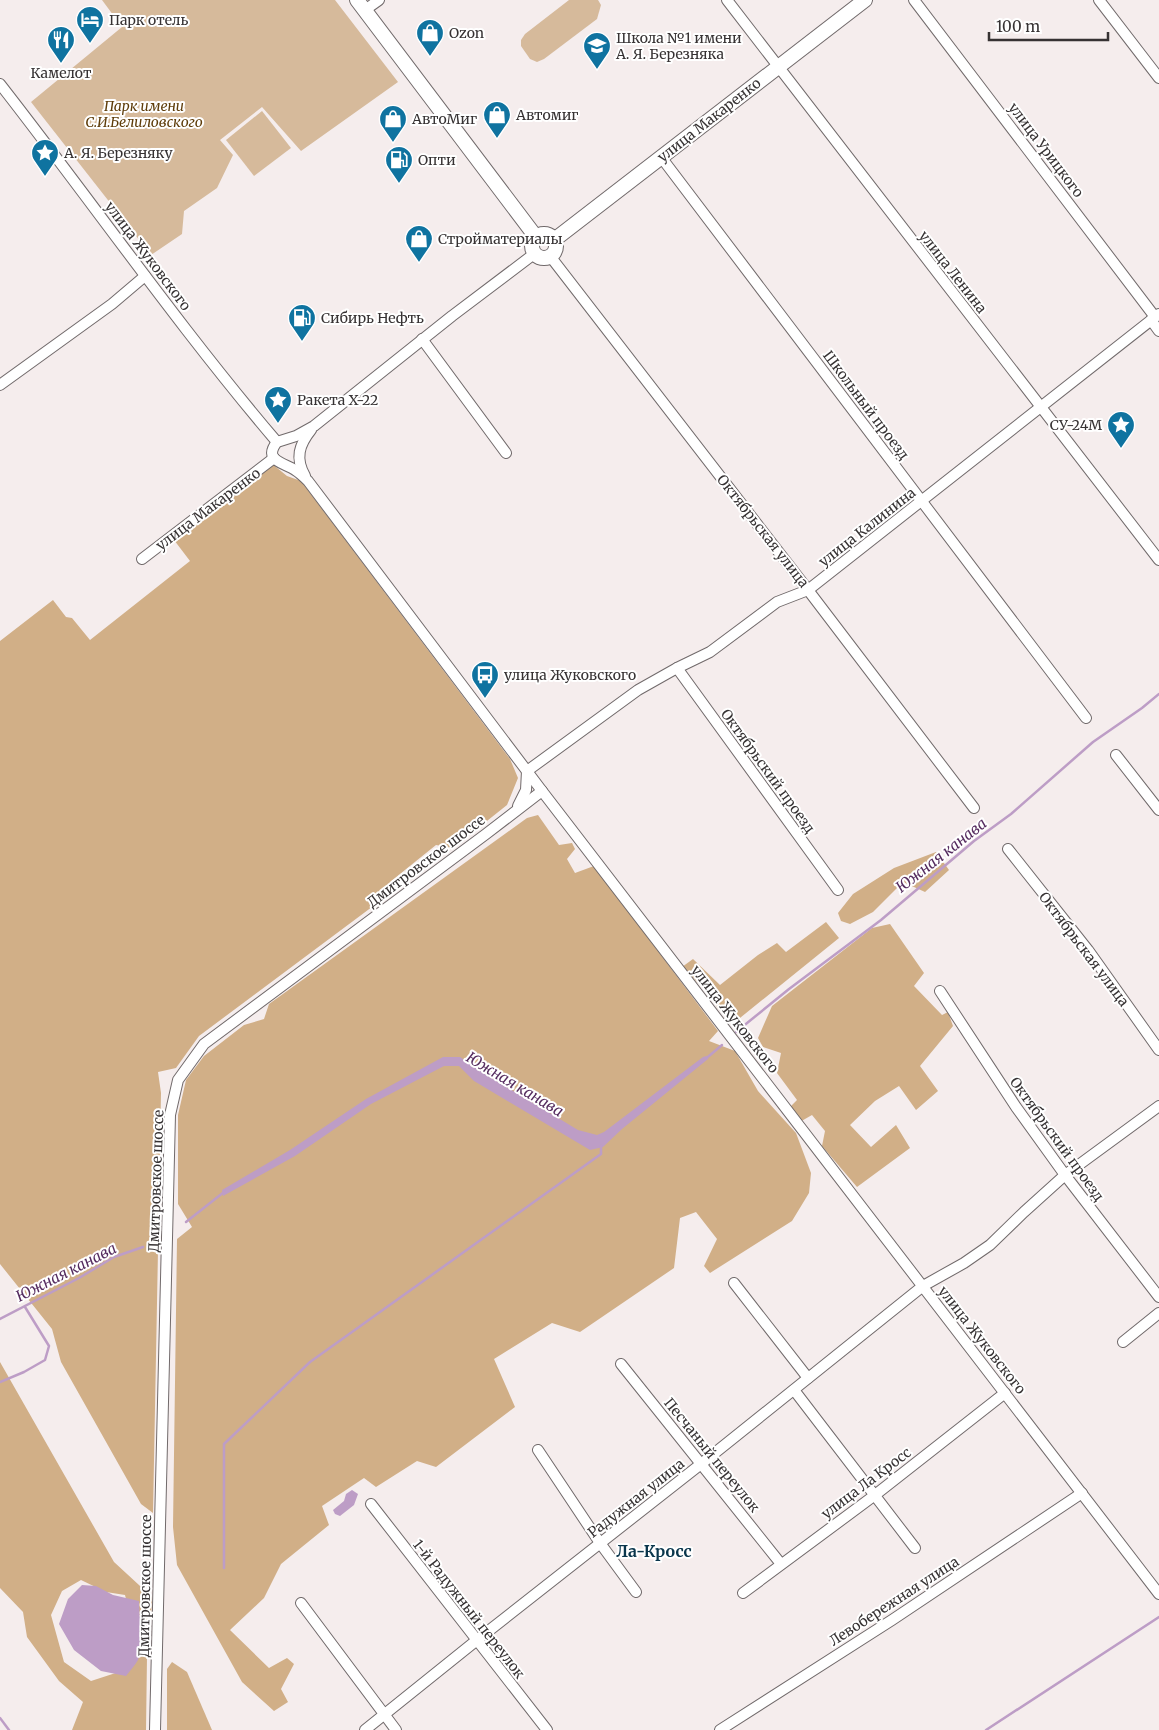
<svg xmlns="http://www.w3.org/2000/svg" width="1159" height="1730" font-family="Merriweather,serif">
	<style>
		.green { fill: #d6ba9b }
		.forest { fill: #d1af87 }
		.water { fill: #bd9dc6 }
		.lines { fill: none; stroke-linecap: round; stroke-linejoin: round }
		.stream { stroke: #bd9dc6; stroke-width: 2.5 }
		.minor-casing { stroke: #716a6b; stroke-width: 12 }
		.major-casing { stroke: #716a6b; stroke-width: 16 }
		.minor { stroke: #fff; stroke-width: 10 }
		.major { stroke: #fff; stroke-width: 14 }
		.labels { text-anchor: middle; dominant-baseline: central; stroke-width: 4; stroke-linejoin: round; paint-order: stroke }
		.poi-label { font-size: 14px; fill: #363233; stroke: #fff; text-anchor: start }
		.park-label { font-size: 14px; font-style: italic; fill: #5e3c09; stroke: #fff }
		.street-label { font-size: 14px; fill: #363233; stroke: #fff }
		.water-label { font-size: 15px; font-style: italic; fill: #552c5f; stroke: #fff }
		.quarter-label { font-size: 16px; font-weight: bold; fill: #0a364c; stroke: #fff }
	</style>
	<rect width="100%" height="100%" fill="#f5eded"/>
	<!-- green -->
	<g class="green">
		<path d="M102,0h233l63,82 -97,69 -39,-44 -42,33 13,15 -16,33 -33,23 -2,23 -31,21 -120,-153 91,-75z"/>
		<path d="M569,0h29l3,5 -4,14 -53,40 -7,3 -7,-3 -9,-13v-6l4,-6z"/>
		<path d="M262,111l29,37 -37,28 -28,-36z"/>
	</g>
	<!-- forest -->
	<g class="forest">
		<path d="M271,463l16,13 14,5 209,278 8,19 -11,27 -54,43 -17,-3 -46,37 -2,13 -189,141 -23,32 -18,4 3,21 -8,420 -12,-9 -80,-142 -9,-33 -52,-65v-623l53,-41 13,17 6,1 18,22 100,-79 -16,-21z"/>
		<path d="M538,815l21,30 13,-2 3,6 -8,10 8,14 19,-7 124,165 -9,10 26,10 23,40 38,42 15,40 -2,20 -17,28 -82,52 -6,-7 13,-27 -21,-27 -16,6 -6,50 -94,64 -28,-9 -58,36 21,48 -79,60 -19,-6 -41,26 -12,-9 -42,28 7,19 -48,39 -17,34 -34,32 39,38 18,-10 7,6 -13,25 7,13 -14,9 -32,-29 -65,-117 -4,-38 4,-288 15,-12 -14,-23v-89l8,-35 18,-24 40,-31 20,-6 5,-15 258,-186z"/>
		<path d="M936,852l13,18 -24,22 -22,-10 -30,30 -23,12 -9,-3 -3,-8 15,-19 41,-26z"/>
		<path d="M826,922l13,16 -104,84 -18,-14 -3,-19 -11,-1 -21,-21 11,-8 27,26 38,-30 19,-12 9,9z"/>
		<path d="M890,924l34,49 -10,13 28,29 6,-3 5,14 -33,40 18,25 -22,19 -17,-24 -24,15 -25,24 21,22 25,-22 14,23 -53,39 -35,-41 3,-15 -13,-16 -14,8 -10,-14 9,-9 -20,-27 4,-20 -18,-6 -5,-9 14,-32 100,-78z"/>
		<path d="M0,1362l114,200 38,35 -2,36 -7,5 -11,-15 -7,-28 -19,-3 -25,-12 -19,11 -11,24 13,47 27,19 40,-13 6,-18 10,7 -1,73h-74l11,-28 -24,-21 -32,-44 -4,-25 -23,-24z"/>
		<path d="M172,1662l15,10 25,58h-45v-61z"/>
	</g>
	<!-- water -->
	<g class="water">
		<path d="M710,1055l-2,4 -86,70 -19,18 -13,3 -116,-69 -15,-15h-15l-73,38 -76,52 -72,40 -1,-6 68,-40 76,-51 77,-42h17l30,20 88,53 19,5 7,-3 99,-75z"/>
		<path d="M352,1490l6,4 -4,11 -14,11 -5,-2 -2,-4 11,-9 2,-7z"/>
		<path d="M82,1585l14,1 17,9 26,6c0,19 6,41 -1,59 -3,5 -8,11 -12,16l-25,-5 -27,-21 -15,-26 9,-25z"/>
	</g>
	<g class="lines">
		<!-- stream -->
		<g class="stream">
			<path d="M736,1032l53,-43 92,-69 93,-79 37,-27 82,-72 49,-34 17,-14"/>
			<path d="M709,1056l13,-11"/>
			<path d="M186,1222l38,-30"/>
			<path d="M0,1319l79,-41 35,-21 29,-10"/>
			<path d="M0,1382l24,-10 21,-12 4,-14 -24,-39"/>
			<path d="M224,1568v-124l86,-82 291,-208v-8"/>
			<path d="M0,1718l9,12"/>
			<path d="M986,1730l173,-113"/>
		</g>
		<defs>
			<g id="minor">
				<path d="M727,0l432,560"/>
				<path d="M914,0l241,317"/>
				<path d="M1099,0l60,78"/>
				<path d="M365,10l14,-10"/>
				<path d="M0,84c93,119 179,243 277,358"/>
				<path d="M661,157l425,561"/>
				<path d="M534,254l-82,62 -138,110 -18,10 -19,6c-15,19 8,21 18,28 5,3 9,7 13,11l234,310 617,803"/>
				<path d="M550,256l258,334 166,218"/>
				<path d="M1151,320l8,11"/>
				<path d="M422,339l84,114"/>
				<path d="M0,385l112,-81 33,-28"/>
				<path d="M305,476c-10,-18 -6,-31 6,-46"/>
				<path d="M142,559l132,-101"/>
				<path d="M677,668l161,222"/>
				<path d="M1116,755l43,55"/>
				<path d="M527,771l111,-81 39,-22 33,-16 67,-50 31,-12 351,-276"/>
				<path d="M518,806l8,-16 1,-19"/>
				<path d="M1008,849l80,101 71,100"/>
				<path d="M940,991l76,116 49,68 94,122"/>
				<path d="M734,1283l74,95"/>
				<path d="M1123,1342l36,-29"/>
				<path d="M621,1364l160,200"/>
				<path d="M794,1390l121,158"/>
				<path d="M538,1450l62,93 36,49"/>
				<path d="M371,1504l176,226"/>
				<path d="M743,1593l132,-98 130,-102"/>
				<path d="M301,1603l95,127"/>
				<path d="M155,1730l15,-615 8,-35 26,-36 282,-210 56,-43"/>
				<path d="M365,1730l112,-90 224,-176 222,-178 41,-23 26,-18 34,-33 41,-37 94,-69"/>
				<path d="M720,1730l172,-110 190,-127"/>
			</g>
			<g id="major">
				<path d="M357,0l179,237"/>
				<circle cx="544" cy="246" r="12"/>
				<path d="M554,240l311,-240"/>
			</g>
		</defs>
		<!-- minor casing -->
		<use href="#minor" class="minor-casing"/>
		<!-- major casing -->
		<use href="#major" class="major-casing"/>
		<!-- minor -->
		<use href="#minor" class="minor"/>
		<!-- major -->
		<use href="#major" class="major"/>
	</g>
	<!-- icons -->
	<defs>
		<symbol id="hotel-pin" viewBox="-11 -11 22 30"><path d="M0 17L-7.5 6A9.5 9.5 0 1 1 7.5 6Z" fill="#0f73a0" stroke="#fff"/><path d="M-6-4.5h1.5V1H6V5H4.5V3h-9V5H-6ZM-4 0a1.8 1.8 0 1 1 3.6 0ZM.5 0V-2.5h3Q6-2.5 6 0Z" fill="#fff"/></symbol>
		<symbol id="shop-pin" viewBox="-11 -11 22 30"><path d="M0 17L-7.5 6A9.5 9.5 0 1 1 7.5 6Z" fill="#0f73a0" stroke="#fff"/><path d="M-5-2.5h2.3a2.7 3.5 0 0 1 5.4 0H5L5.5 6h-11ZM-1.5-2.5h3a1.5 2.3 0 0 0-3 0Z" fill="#fff"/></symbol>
		<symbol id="restaurant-pin" viewBox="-11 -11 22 30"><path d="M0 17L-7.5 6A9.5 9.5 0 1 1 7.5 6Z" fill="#0f73a0" stroke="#fff"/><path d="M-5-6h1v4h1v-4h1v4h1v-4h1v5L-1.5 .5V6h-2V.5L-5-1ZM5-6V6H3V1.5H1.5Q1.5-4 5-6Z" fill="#fff"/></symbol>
		<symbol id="school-pin" viewBox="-11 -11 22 30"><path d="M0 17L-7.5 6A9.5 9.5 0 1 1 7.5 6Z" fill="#0f73a0" stroke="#fff"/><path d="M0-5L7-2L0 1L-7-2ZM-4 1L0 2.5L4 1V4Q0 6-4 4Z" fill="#fff"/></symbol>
		<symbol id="sight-pin" viewBox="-11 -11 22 30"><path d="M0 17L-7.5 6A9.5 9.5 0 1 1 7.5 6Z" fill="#0f73a0" stroke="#fff"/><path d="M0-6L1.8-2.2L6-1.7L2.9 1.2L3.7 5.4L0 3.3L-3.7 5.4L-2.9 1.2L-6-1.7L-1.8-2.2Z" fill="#fff"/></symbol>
		<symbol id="fuel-pin" viewBox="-11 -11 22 30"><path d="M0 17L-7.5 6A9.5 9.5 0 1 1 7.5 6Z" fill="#0f73a0" stroke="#fff"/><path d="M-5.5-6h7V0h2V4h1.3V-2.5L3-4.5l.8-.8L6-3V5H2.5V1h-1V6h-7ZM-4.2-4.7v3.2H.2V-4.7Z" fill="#fff"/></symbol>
		<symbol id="bus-pin" viewBox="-11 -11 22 30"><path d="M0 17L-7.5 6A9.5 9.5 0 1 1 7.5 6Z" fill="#0f73a0" stroke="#fff"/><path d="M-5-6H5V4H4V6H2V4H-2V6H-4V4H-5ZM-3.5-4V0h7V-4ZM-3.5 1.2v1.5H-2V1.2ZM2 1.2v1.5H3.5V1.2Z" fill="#fff"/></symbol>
	</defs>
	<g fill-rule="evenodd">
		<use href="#hotel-pin" x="74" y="4" width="32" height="43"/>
		<use href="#shop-pin" x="414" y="17" width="32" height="43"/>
		<use href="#restaurant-pin" x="45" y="24" width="32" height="43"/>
		<use href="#school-pin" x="581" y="30" width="32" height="43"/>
		<use href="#shop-pin" x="481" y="99" width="32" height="43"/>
		<use href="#shop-pin" x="377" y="103" width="32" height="43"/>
		<use href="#sight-pin" x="29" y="137" width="32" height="43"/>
		<use href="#fuel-pin" x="383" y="144" width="32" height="43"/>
		<use href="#shop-pin" x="403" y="223" width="32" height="43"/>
		<use href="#fuel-pin" x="286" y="302" width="32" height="43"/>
		<use href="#sight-pin" x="262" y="384" width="32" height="43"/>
		<use href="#sight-pin" x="1105" y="409" width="32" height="43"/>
		<use href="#bus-pin" x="469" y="659" width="32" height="43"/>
	</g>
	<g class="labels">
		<!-- poi labels -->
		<g class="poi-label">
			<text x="109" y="20">Парк отель</text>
			<text x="449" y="33">Ozon</text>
			<text x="616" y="38">Школа №1 имени<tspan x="616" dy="16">А. Я. Березняка</tspan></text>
			<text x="61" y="73" text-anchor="middle">Камелот</text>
			<text x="516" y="115">Автомиг</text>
			<text x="412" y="119">АвтоМиг</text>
			<text x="64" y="153">А. Я. Березняку</text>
			<text x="418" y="160">Опти</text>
			<text x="438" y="239">Стройматериалы</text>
			<text x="321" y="318">Сибирь Нефть</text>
			<text x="297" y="400">Ракета Х-22</text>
			<text x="1102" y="425" text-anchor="end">СУ-24М</text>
			<text x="504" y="675">улица Жуковского</text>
		</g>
		<!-- park labels -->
		<g class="park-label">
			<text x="144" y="106">Парк имени<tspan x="144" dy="16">С.И.Белиловского</tspan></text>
		</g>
		<!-- street labels -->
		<g class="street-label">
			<text transform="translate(709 120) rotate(-38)">улица Макаренко</text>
			<text transform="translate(1046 150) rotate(53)">улица Урицкого</text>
			<text transform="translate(148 256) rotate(53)">улица Жуковского</text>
			<text transform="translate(953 272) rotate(52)">улица Ленина</text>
			<text transform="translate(866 405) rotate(53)">Школьный проезд</text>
			<text transform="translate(208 509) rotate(-37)">улица Макаренко</text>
			<text transform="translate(867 527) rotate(-38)">улица Калинина</text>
			<text transform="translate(763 531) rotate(52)">Октябрьская улица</text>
			<text transform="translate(768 771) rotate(54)">Октябрьский проезд</text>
			<text transform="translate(426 861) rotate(-37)">Дмитровское шоссе</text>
			<text transform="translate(1084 949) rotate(53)">Октябрьская улица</text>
			<text transform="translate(735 1019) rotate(52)">улица Жуковского</text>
			<text transform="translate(1057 1139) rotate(54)">Октябрьский проезд</text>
			<text transform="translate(156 1181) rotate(-88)">Дмитровское шоссе</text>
			<text transform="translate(982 1340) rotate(52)">улица Жуковского</text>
			<text transform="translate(712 1455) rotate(51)">Песчаный переулок</text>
			<text transform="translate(866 1483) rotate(-37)">улица Ла Кросс</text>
			<text transform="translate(636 1498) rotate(-38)">Радужная улица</text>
			<text transform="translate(145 1586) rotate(-89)">Дмитровское шоссе</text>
			<text transform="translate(894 1601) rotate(-33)">Левобережная улица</text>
			<text transform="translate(469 1609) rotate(52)">1-й Радужный переулок</text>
		</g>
		<!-- water labels -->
		<g class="water-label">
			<text transform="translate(941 855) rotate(-38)">Южная канава</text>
			<text transform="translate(515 1084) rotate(31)">Южная канава</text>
			<text transform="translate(66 1272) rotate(-27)">Южная канава</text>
		</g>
		<!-- quarter labels -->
		<g class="quarter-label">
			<text x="654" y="1551">Ла-Кросс</text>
		</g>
	</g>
	<!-- scale -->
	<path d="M989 32v8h119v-8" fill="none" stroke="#363233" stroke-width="2.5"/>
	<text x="996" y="32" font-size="15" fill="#363233" stroke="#ffffff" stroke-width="4" paint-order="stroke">100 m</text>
</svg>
